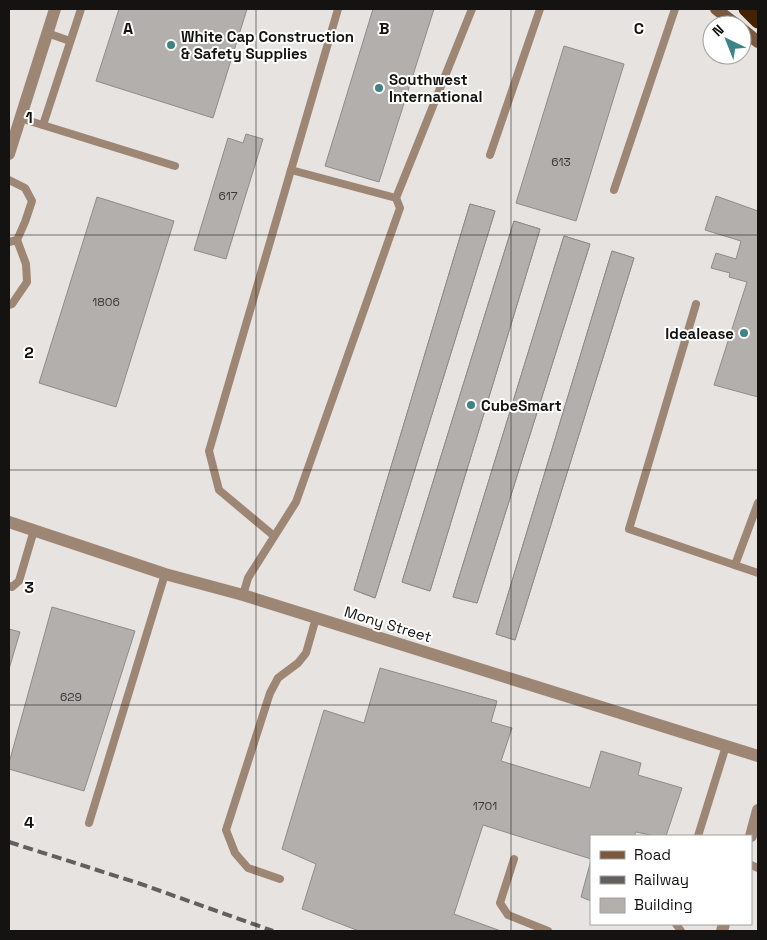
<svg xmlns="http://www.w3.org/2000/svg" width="767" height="940" font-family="'Space Grotesk',sans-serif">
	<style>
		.building { fill: #b3afad; stroke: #8f8b89 }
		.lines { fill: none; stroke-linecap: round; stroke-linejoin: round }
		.service { stroke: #9e8674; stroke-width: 8 }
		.minor { stroke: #9e8674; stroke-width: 12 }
		.secondary { stroke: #7b593f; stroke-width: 12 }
		.motorway { stroke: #452200; stroke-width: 15 }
		.rail { stroke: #62605e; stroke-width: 4; stroke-dasharray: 10 5; stroke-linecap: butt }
		.grid { fill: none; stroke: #141312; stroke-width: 1; stroke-opacity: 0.55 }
		.poi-dot { fill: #3c8487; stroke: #fff; stroke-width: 2 }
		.labels { text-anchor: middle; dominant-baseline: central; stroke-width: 4; stroke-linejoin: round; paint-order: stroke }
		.number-label { font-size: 12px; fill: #3c3a39 }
		.poi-label { font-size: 15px; font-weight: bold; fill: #141312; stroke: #fff; text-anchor: start }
		.street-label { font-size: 15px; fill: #141312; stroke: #fff }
		.grid-label { font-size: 16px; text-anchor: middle; font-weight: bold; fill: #141312; stroke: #fff; stroke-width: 4; stroke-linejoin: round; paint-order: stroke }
	</style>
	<rect width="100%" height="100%" fill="#e7e3e0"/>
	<!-- building -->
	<g class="building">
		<path d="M119,9h128l-34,109 -117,-37z"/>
		<path d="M373,9h61l-55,173 -54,-16z"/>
		<path d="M564,46l60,18 -48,157 -60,-18z"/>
		<path d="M246,134l17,5 -37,120 -32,-9 34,-112 15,5z"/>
		<path d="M716,196l42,15v186l-44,-12 33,-103 -18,-5 1,-4 -19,-5 5,-15 20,6 5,-18 -36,-11z"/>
		<path d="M97,197l77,24 -58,186 -77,-24z"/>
		<path d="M470,204l25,7 -120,387 -21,-8z"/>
		<path d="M470,204l25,7 -120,387 -21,-8z"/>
		<path d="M514,221l26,8 -110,362 -28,-9z"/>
		<path d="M514,221l26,8 -110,362 -28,-9z"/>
		<path d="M564,236l26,8 -113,359 -24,-6z"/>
		<path d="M564,236l26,8 -113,359 -24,-6z"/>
		<path d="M612,251l22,7 -119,382 -19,-6z"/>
		<path d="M612,251l22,7 -119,382 -19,-6z"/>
		<path d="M52,607l83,24 -51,160 -75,-22v-6z"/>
		<path d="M9,629l11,3 -11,37z"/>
		<path d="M380,668l117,33 -6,21 21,6 -11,33 89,27 11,-37 40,12 -3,12 44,13 -16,48h-11l-19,-4 -2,4h-43v23l-108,-34 -29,89 47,17h-142l-57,-22 14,-45 -34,-15 42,-139 40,13z"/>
		<path d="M591,860v41l-10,-4z"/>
	</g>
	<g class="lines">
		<!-- service -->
		<g class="service">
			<path d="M47,33l23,8"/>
			<path d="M20,118l155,48"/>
			<path d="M43,125l38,-116"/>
			<path d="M490,155l50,-146"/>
			<path d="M9,180l16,8 7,13 -7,21 -8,18 -8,2"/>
			<path d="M614,190l61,-181"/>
			<path d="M396,198l76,-189"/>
			<path d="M696,304l-67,225 129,44"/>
			<path d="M9,305l3,-1 15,-22 -1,-18 -9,-24"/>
			<path d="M274,536l-55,-46 -10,-39 129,-442"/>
			<path d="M735,565l23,-62"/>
			<path d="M9,586l3,1 7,-6 15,-51"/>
			<path d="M243,595l5,-17 48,-76 104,-294 -4,-10 -105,-28"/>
			<path d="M89,823l76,-249"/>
			<path d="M698,836l28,-90"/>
			<path d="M514,859l-14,44 8,12 40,16"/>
			<path d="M751,865l7,3"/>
			<path d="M280,879l-32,-11 -13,-15 -9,-23 44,-137 8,-15 20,-15 8,-10 10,-35"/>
			<path d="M676,924l5,7"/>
		</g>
		<!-- minor -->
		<g class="minor">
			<path d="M9,154l46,-145"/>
			<path d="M9,522l156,52 78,21 515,161"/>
			<path d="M751,836l7,-26"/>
			<path d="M722,931l2,-7"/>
		</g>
		<!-- secondary -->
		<g class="secondary">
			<path d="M716,9l21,16"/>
			<path d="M742,29l16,13"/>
		</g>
		<!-- motorway -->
		<path class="motorway" d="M746,9l12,12"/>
		<!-- rail -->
		<path class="rail" d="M9,842l129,41 135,48"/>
	</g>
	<!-- grid -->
	<path class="grid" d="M256,9v922M511,9v922M9,235h749M9,470h749M9,705h749"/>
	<!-- markers -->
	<g class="poi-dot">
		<circle cx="171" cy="45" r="5"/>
		<circle cx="379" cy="88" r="5"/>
		<circle cx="744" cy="333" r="5"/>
		<circle cx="471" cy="405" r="5"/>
	</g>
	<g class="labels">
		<!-- number labels -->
		<g class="number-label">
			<text x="561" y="162">613</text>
			<text x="228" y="196">617</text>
			<text x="106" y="302">1806</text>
			<text x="71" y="697">629</text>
			<text x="485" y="806">1701</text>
		</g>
		<!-- poi labels -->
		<g class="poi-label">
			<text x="181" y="36">White Cap Construction<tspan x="181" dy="17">&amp; Safety Supplies</tspan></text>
			<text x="389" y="79">Southwest<tspan x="389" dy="17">International</tspan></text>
			<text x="734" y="333" text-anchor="end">Idealease</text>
			<text x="481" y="405">CubeSmart</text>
		</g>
		<!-- street labels -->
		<g class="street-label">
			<text transform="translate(388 624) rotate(17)">Mony Street</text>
		</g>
	</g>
	<g class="grid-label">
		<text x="128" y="34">A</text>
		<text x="384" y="34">B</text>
		<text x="639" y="34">C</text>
		<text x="29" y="123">1</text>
		<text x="29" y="358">2</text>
		<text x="29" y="593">3</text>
		<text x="29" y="828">4</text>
	</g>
	<!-- border -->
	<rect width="767" height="940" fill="none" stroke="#141312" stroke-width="20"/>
	<!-- legend -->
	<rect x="590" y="835" width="162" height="90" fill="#ffffff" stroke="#a1a1a0"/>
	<rect x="600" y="851" width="25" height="8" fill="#7b593f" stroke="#a1a1a0"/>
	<text x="634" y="860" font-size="15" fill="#141312">Road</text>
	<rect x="600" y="876" width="25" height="8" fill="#62605e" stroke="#a1a1a0"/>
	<text x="634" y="885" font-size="15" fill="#141312">Railway</text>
	<rect x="600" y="898" width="25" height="15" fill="#b3afad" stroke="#a1a1a0"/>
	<text x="634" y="910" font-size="15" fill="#141312">Building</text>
	<!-- north arrow -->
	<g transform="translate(727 40) rotate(317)"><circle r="24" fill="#ffffff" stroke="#a1a1a0"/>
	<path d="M0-4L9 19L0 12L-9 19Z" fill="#3c8487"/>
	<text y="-8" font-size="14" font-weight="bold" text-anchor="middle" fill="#141312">N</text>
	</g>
</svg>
